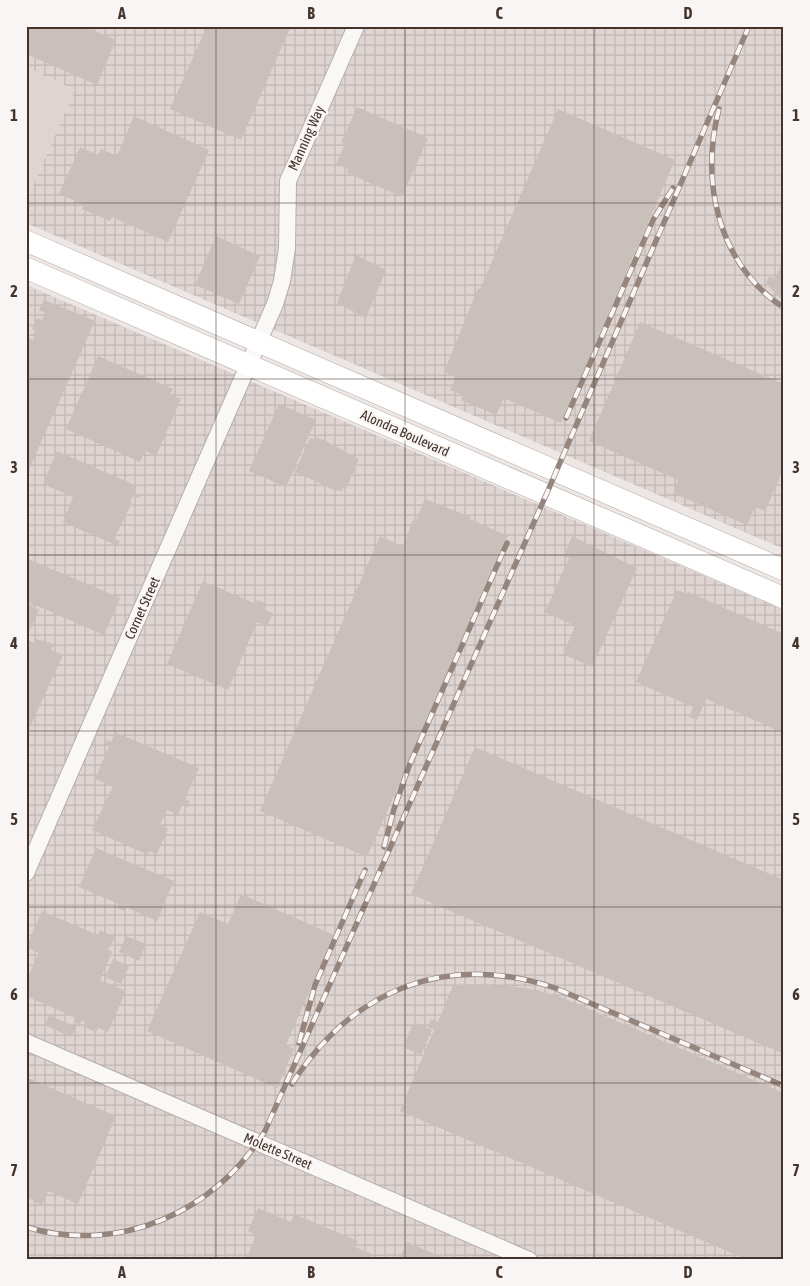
<svg xmlns="http://www.w3.org/2000/svg" width="810" height="1286" font-family="'Asap Condensed',sans-serif">
	<style>
		.built { fill: #ded5d2 }
		.industrial { fill: url(#industrial-grid) }
		.building { fill: #c9c0bb }
		.lines { fill: none; stroke-linecap: round; stroke-linejoin: round }
		.minor-casing { stroke: #b6ada9; stroke-width: 18 }
		.major-casing { stroke: #b7a9a3; stroke-width: 22 }
		.minor { stroke: #faf8f7; stroke-width: 16 }
		.major { stroke: #fff; stroke-width: 21 }
		.rail-casing { stroke: #95857d; stroke-width: 5.5 }
		.rail { stroke: #f9f5f4; stroke-width: 4; stroke-dasharray: 11; stroke-linecap: butt }
		.grid { fill: none; stroke: #44342c; stroke-width: 1; stroke-opacity: 0.55 }
		.labels { text-anchor: middle; dominant-baseline: central; stroke-width: 4.5; stroke-linejoin: round; paint-order: stroke }
		.street-label { font-size: 14px; fill: #44342c; stroke: #f9f5f4 }
		.neatline { fill: none; stroke: #44342c; stroke-width: 2 }
		.grid-label { font-size: 16px; text-anchor: middle; font-weight: bold; fill: #44342c }
	</style>
	<defs>
		<pattern id="industrial-grid" width="8" height="8" patternUnits="userSpaceOnUse" patternTransform="scale(1.25)"><rect width="8" height="8" fill="#ded5d2"/><path d="M0 4h8M4 0v8" fill="none" stroke="#c0b7b4"/></pattern>
	</defs>
	<rect width="100%" height="100%" fill="#ece6e4"/>
	<!-- built -->
	<path class="built" d="M26,67l49,23 -49,112z"/>
	<!-- industrial -->
	<g class="industrial">
		<path d="M26,26h758v523l-758,-326v-21l49,-112 -49,-23z"/>
		<path d="M26,285l758,325v650h-758z"/>
	</g>
	<!-- building -->
	<g class="building">
		<path d="M26,26h58l32,14 -19,45 -71,-31z"/>
		<path d="M207,26h84l-50,114 -71,-31z"/>
		<path d="M357,107l71,31 -26,59 -55,-24 1,-4 -12,-5 9,-20 -4,-1z"/>
		<path d="M558,109l117,51 -114,263 -57,-25 -8,17 -35,-15 2,-5 -13,-5 6,-13 -12,-5 34,-84 2,1z"/>
		<path d="M134,116l75,34 -41,92 -56,-25 -2,4 -28,-12 2,-4 -25,-11 21,-47 18,8 3,-6 16,7z"/>
		<path d="M216,236l44,20 -21,48 -44,-19z"/>
		<path d="M356,255l30,15 -20,48 -29,-15z"/>
		<path d="M784,258v43l-18,-17 3,-8 6,3z"/>
		<path d="M44,300l51,21 -69,155v-120l2,-5 -2,-1v-9l2,-3 5,2 4,-9 -5,-2 5,-11 5,2 3,-7 -6,-3z"/>
		<path d="M640,322l144,62v84l-19,43 -10,-4 -8,18 -74,-32 5,-13 -89,-39z"/>
		<path d="M98,356l75,33 -3,5 11,5 -25,57 -11,-5 -5,11 -74,-33z"/>
		<path d="M279,404l37,16 -30,67 -37,-16z"/>
		<path d="M316,437l14,6 -1,3 2,-2 28,15 -13,30 -3,-1 -1,3 -8,-1 -39,-18 15,-34 5,2z"/>
		<path d="M57,451l80,35 -3,6 6,3 -1,3 -6,-2 -3,6 2,1 -18,36 6,2 -2,5 -55,-24 10,-25 -30,-13z"/>
		<path d="M425,499l46,18 -1,2 38,17 -141,321 -107,-46 120,-275 24,11 8,-26 4,-1z"/>
		<path d="M572,536l65,32 -45,99 -29,-13 12,-28 -30,-14 24,-54 -5,-2z"/>
		<path d="M26,558l94,40 -16,37 -78,-34z"/>
		<path d="M203,581l53,23 1,-4 8,3 -2,6 10,4 -6,13 -10,-4 -29,68 -61,-26z"/>
		<path d="M677,590l10,4 1,-2 96,42v99l-78,-34 -9,21 -8,-3 4,-10 -57,-25z"/>
		<path d="M26,604l13,6 -13,28z"/>
		<path d="M26,639l8,4 2,-4 18,5 -3,6 12,5 -34,74 -3,-1z"/>
		<path d="M115,732l84,36 -14,31 5,2 -3,7 -5,-3 -4,10 -11,-5 -7,15 8,4 -11,25 -8,-3 -1,4 -56,-25 21,-44 -18,-7 14,-33 -4,-1 2,-5 4,2z"/>
		<path d="M475,747l309,133v174l-373,-160z"/>
		<path d="M96,848l78,33 -17,40 -31,-14 -1,4 -7,-3 1,-4 -40,-17z"/>
		<path d="M241,894l93,41 -48,110 8,4 -17,39 -130,-57 53,-119 28,12z"/>
		<path d="M42,911l56,24 2,-5 15,7 -7,13 4,2 -12,28 26,11 -18,41 -10,-4 -2,4 -13,-6 2,-4 -3,-2 -2,5 -6,-3 2,-4 -50,-22v-15l13,-28 -13,-6z"/>
		<path d="M126,936l20,8 -7,17 -20,-9z"/>
		<path d="M113,959l16,7 -8,18 -16,-7z"/>
		<path d="M453,985l57,1 27,4 24,7 223,96v167h-36l-348,-149 34,-81 -6,-3 3,-8 7,3z"/>
		<path d="M49,1015l27,12 -5,10 -26,-12z"/>
		<path d="M414,1022l18,8 -11,25 -18,-8z"/>
		<path d="M26,1077l90,39 -38,88 -30,-13 -6,14 -16,-8z"/>
		<path d="M258,1208l33,14 3,-8 64,27 -3,6 17,7 -2,6h-124l10,-25 -8,-4z"/>
		<path d="M407,1242l41,18h-49z"/>
	</g>
	<g class="lines">
		<defs>
			<g id="minor">
				<path d="M26,873l249,-569 7,-23 5,-33 1,-67 68,-155"/>
				<path d="M26,1042l503,218"/>
			</g>
			<g id="major">
				<path d="M26,241l758,329"/>
				<path d="M26,268l758,330"/>
			</g>
		</defs>
		<!-- minor casing -->
		<use href="#minor" class="minor-casing"/>
		<!-- major casing -->
		<use href="#major" class="major-casing"/>
		<!-- minor -->
		<use href="#minor" class="minor"/>
		<!-- major -->
		<use href="#major" class="major"/>
		<defs>
			<g id="rail">
				<path d="M719,109c-19,73 -1,155 65,199"/>
				<path d="M566,418l87,-198 20,-32"/>
				<path d="M384,847l10,-38 15,-43 98,-223"/>
				<path d="M299,1043l16,-58 50,-115"/>
				<path d="M292,1084c61,-96 156,-132 263,-96l229,98"/>
				<path d="M26,1227c94,28 189,-15 239,-96l281,-636 203,-469"/>
			</g>
		</defs>
		<!-- rail casing -->
		<use href="#rail" class="rail-casing"/>
		<!-- rail -->
		<use href="#rail" class="rail"/>
	</g>
	<!-- grid -->
	<path class="grid" d="M216,26v1234M405,26v1234M594,26v1234M26,203h758M26,379h758M26,555h758M26,731h758M26,907h758M26,1083h758"/>
	<g class="labels">
		<!-- street labels -->
		<g class="street-label">
			<text transform="translate(306 138) rotate(-66)">Manning Way</text>
			<text transform="translate(405 433) rotate(24)">Alondra Boulevard</text>
			<text transform="translate(142 608) rotate(-66)">Cornet Street</text>
			<text transform="translate(278 1151) rotate(23)">Molette Street</text>
		</g>
	</g>
	<!-- border -->
	<rect width="810" height="1286" fill="none" stroke="#f9f5f4" stroke-width="55"/>
	<rect x="28" y="28" width="754" height="1230" class="neatline"/>
	<g class="grid-label">
		<text x="122" y="19">A</text>
		<text x="311" y="19">B</text>
		<text x="499" y="19">C</text>
		<text x="688" y="19">D</text>
		<text x="14" y="121">1</text>
		<text x="796" y="121">1</text>
		<text x="14" y="297">2</text>
		<text x="796" y="297">2</text>
		<text x="14" y="473">3</text>
		<text x="796" y="473">3</text>
		<text x="14" y="649">4</text>
		<text x="796" y="649">4</text>
		<text x="14" y="825">5</text>
		<text x="796" y="825">5</text>
		<text x="14" y="1000">6</text>
		<text x="796" y="1000">6</text>
		<text x="14" y="1176">7</text>
		<text x="796" y="1176">7</text>
		<text x="122" y="1278">A</text>
		<text x="311" y="1278">B</text>
		<text x="499" y="1278">C</text>
		<text x="688" y="1278">D</text>
	</g>
</svg>
